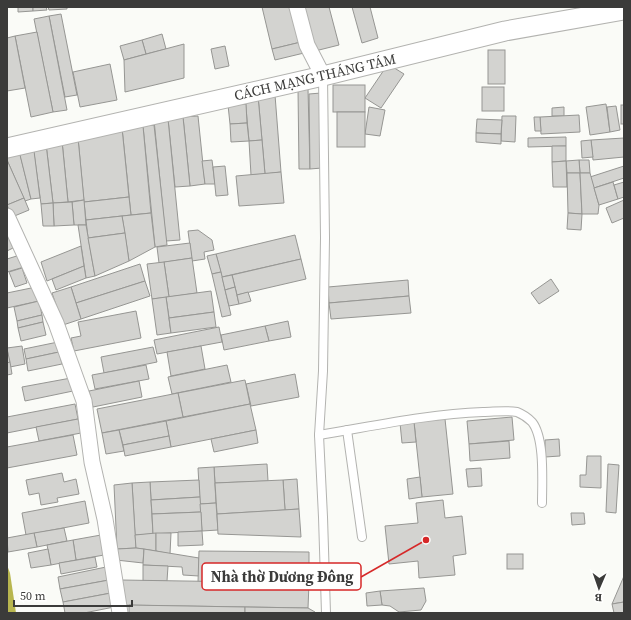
<svg xmlns="http://www.w3.org/2000/svg" width="631" height="620" font-family="'Source Serif 4',serif">
	<style>
		.water { fill: #b8b64f }
		.building { fill: #d3d3d0; stroke: #969693 }
		.lines { fill: none; stroke-linecap: round; stroke-linejoin: round }
		.service-casing { stroke: #b3b3b0; stroke-width: 10 }
		.minor-casing { stroke: #b3b3b0; stroke-width: 17 }
		.tertiary-casing { stroke: #b3b3b0; stroke-width: 21 }
		.service { stroke: #fff; stroke-width: 8 }
		.minor { stroke: #fff; stroke-width: 15 }
		.tertiary { stroke: #fff; stroke-width: 19 }
		.labels { text-anchor: middle; dominant-baseline: central; stroke-width: 3; stroke-linejoin: round; paint-order: stroke }
		.street-label { font-size: 14px; fill: #3b3b3a; stroke: #fffffe }
		.leader { fill: none; stroke: #d62828; stroke-width: 1.5 }
		.callout-dot { fill: #d62828; stroke: #fffffe; stroke-width: 1.5 }
		.callout { fill: #fffffe; stroke: #d62828; stroke-width: 1.5 }
		.callout-label { font-size: 15px; text-anchor: middle; font-weight: bold; fill: #3b3b3a }
	</style>
	<rect width="100%" height="100%" fill="#fafbf7"/>
	<!-- water -->
	<path class="water" d="M7,565l3,8 6,40h-9z"/>
	<!-- building -->
	<g class="building">
		<path d="M18,7h15v4l-15,1z"/>
		<path d="M33,7h13l1,3 -14,1z"/>
		<path d="M48,7h19v2l-18,1z"/>
		<path d="M262,7h30l9,35 -29,7z"/>
		<path d="M304,7h25l10,38 -24,6z"/>
		<path d="M352,7h18l8,31 -16,5z"/>
		<path d="M61,14l16,81 -12,2 -16,-81z"/>
		<path d="M49,16l18,94 -14,2 -19,-93z"/>
		<path d="M37,32l16,80 -22,5 -16,-81z"/>
		<path d="M162,34l4,15 -20,5 -4,-14z"/>
		<path d="M15,36l10,52 -18,3v-53z"/>
		<path d="M142,40l4,14 -22,6 -4,-14z"/>
		<path d="M301,42l3,11 -29,7 -3,-11z"/>
		<path d="M184,44v34l-59,14 -1,-32z"/>
		<path d="M225,46l4,20 -14,3 -4,-20z"/>
		<rect x="488" y="50" width="17" height="34"/>
		<path d="M110,64l7,36 -37,7 -7,-35z"/>
		<path d="M388,64l16,10 -23,34 -16,-10z"/>
		<rect x="333" y="85" width="32" height="27"/>
		<rect x="482" y="87" width="22" height="24"/>
		<path d="M298,89h10l2,80h-11z"/>
		<path d="M321,93l1,75 -12,1 -1,-75z"/>
		<path d="M275,95l6,77 -16,2 -7,-78z"/>
		<path d="M258,96l4,44 -13,1 -4,-44z"/>
		<path d="M246,104l1,19 -17,1 -2,-19z"/>
		<path d="M606,104l4,28 -20,3 -4,-28z"/>
		<rect x="621" y="105" width="3" height="19"/>
		<path d="M616,106l4,24 -10,2 -3,-25z"/>
		<path d="M369,107l16,3 -5,26 -15,-2z"/>
		<path d="M564,107v9h-12v-8z"/>
		<rect x="337" y="112" width="28" height="35"/>
		<path d="M579,115l1,17 -39,2 -1,-17z"/>
		<path d="M198,116l7,68 -15,2 -7,-69z"/>
		<path d="M502,116h14l-1,26 -14,-1z"/>
		<path d="M183,117l7,69 -15,1 -7,-68z"/>
		<path d="M534,117h6l1,14h-6z"/>
		<path d="M168,119l12,121 -14,1 -12,-121z"/>
		<path d="M477,119l25,1 -1,14 -25,-1z"/>
		<path d="M247,123l2,18 -18,1 -1,-18z"/>
		<path d="M154,125l13,120 -12,2 -12,-121z"/>
		<path d="M143,126l8,87 -20,2 -9,-87z"/>
		<path d="M122,128l7,69 -45,5 -6,-64z"/>
		<path d="M476,133l25,1v10l-25,-2z"/>
		<path d="M566,137v9l-38,1v-9z"/>
		<path d="M78,138l6,62 -16,2 -6,-61z"/>
		<path d="M624,138v19l-31,3 -2,-20z"/>
		<path d="M262,140l3,34 -14,1 -2,-34z"/>
		<path d="M591,140l2,17 -11,1 -1,-17z"/>
		<path d="M62,141l6,61 -15,1 -7,-59z"/>
		<path d="M46,144l7,59 -12,1 -8,-58z"/>
		<path d="M552,146h14v15l-14,1z"/>
		<path d="M19,150l12,49 -6,2 -18,-41v-6z"/>
		<path d="M34,151l6,47 -9,1 -11,-44z"/>
		<path d="M7,160l17,38 -17,7z"/>
		<path d="M212,160l3,24h-10l-3,-23z"/>
		<path d="M579,160h10l1,13h-10z"/>
		<path d="M579,160l1,13h-13l-1,-12z"/>
		<path d="M566,161l1,26h-14l-1,-25z"/>
		<path d="M225,166l3,29 -12,1 -3,-29z"/>
		<path d="M624,166v12l-30,10 -4,-11z"/>
		<path d="M281,172l3,31 -45,3 -3,-30z"/>
		<path d="M567,173h13l2,41 -14,-1z"/>
		<path d="M580,173h10l9,32 -1,9h-16z"/>
		<path d="M613,182l5,17 -19,6 -5,-17z"/>
		<path d="M624,182v15l-6,2 -4,-14z"/>
		<path d="M129,197l2,18 -45,5 -2,-18z"/>
		<path d="M24,198l5,12 -17,7 -5,-12z"/>
		<path d="M84,200l2,25h-12l-2,-23z"/>
		<path d="M624,200v18l-12,5 -6,-15z"/>
		<path d="M72,202l2,23 -20,1 -1,-23z"/>
		<path d="M53,203l1,23h-11l-2,-22z"/>
		<path d="M151,213l4,34 -26,14 -7,-45z"/>
		<path d="M568,213l14,1 -1,16 -14,-1z"/>
		<path d="M122,216l3,17 -37,5 -2,-18z"/>
		<path d="M78,225h8l9,51 -9,2z"/>
		<path d="M198,230l14,10 2,10 -10,2 1,7 -13,2 -4,-30z"/>
		<path d="M7,231l6,17 -6,3z"/>
		<path d="M125,233l4,28 -34,15 -7,-38z"/>
		<path d="M295,235l6,24 -79,18 -6,-23z"/>
		<path d="M190,243l2,15 -33,5 -2,-16z"/>
		<path d="M81,246l3,20 -37,15 -6,-19z"/>
		<path d="M216,254l5,18 -9,2 -5,-18z"/>
		<path d="M20,255l4,12 -17,5v-13z"/>
		<path d="M192,258l5,35 -28,4 -5,-35z"/>
		<path d="M301,259l5,20 -69,16 -5,-20z"/>
		<path d="M164,262l5,35 -17,2 -5,-35z"/>
		<path d="M140,264l5,17 -69,22 -5,-16z"/>
		<path d="M84,266l2,12 -30,12 -4,-11z"/>
		<path d="M22,268l5,15 -12,4 -6,-15z"/>
		<path d="M221,272l10,43 -9,2 -10,-43z"/>
		<path d="M232,275l3,12 -10,3 -3,-13z"/>
		<path d="M551,279l8,12 -20,13 -8,-11z"/>
		<path d="M408,280l1,16 -80,7 -1,-16z"/>
		<path d="M145,281l5,15 -69,23 -5,-16z"/>
		<path d="M36,287l3,14 -32,7v-15z"/>
		<path d="M71,287l10,32 -18,6 -11,-32z"/>
		<path d="M235,287l4,17 -10,2 -4,-16z"/>
		<path d="M211,291l3,21 -45,6 -3,-21z"/>
		<path d="M248,292l3,9 -12,3 -2,-9z"/>
		<path d="M409,296l2,17 -80,6 -2,-16z"/>
		<path d="M166,297l5,36 -14,2 -5,-36z"/>
		<path d="M39,301l3,14 -25,6 -3,-14z"/>
		<path d="M136,311l5,27 -67,13 -3,-13 10,-2 -3,-14z"/>
		<path d="M214,312l2,15 -45,6 -2,-15z"/>
		<path d="M42,315l1,7 -25,6 -1,-7z"/>
		<path d="M288,321l3,16 -22,4 -4,-15z"/>
		<path d="M43,322l3,13 -25,6 -3,-13z"/>
		<path d="M265,326l4,15 -45,9 -3,-15z"/>
		<path d="M219,327l3,15 -65,12 -3,-14z"/>
		<path d="M58,342l1,10 -33,7 -2,-10z"/>
		<path d="M22,346l3,18 -15,3 -3,-19z"/>
		<path d="M201,346l4,23 -34,7 -4,-24z"/>
		<path d="M153,347l4,15 -53,11 -3,-16z"/>
		<path d="M7,349l3,13 -3,1z"/>
		<path d="M59,352l3,12 -34,7 -2,-12z"/>
		<path d="M10,362l2,12 -5,1v-12z"/>
		<path d="M146,365l3,14 -54,10 -3,-14z"/>
		<path d="M227,365l4,17 -59,12 -4,-17z"/>
		<path d="M295,374l4,23 -48,9 -5,-22z"/>
		<path d="M71,378l2,13 -48,10 -3,-14z"/>
		<path d="M245,380l5,24 -67,13 -5,-24z"/>
		<path d="M139,381l3,16 -49,10 -4,-16z"/>
		<path d="M178,393l5,24 -81,16 -5,-24z"/>
		<path d="M75,404l3,15 -71,14v-16z"/>
		<path d="M250,404l6,26 -85,17 -5,-26z"/>
		<path d="M512,417l2,23 -45,4 -2,-23z"/>
		<path d="M78,419l3,14 -42,8 -3,-14z"/>
		<path d="M445,419l8,75 -31,3 -8,-75z"/>
		<path d="M166,421l3,15 -46,9 -4,-15z"/>
		<path d="M414,422l2,20 -14,1 -2,-20z"/>
		<path d="M119,430l5,21 -18,3 -4,-21z"/>
		<path d="M256,430l2,13 -44,9 -3,-13z"/>
		<path d="M73,435l4,20 -70,13v-21z"/>
		<path d="M169,436l2,11 -46,9 -2,-11z"/>
		<path d="M559,439l1,17 -15,1v-17z"/>
		<path d="M509,441l1,17 -40,3 -1,-17z"/>
		<path d="M587,456h14v32l-21,-1v-12h6z"/>
		<path d="M267,464l1,17 -53,2 -1,-16z"/>
		<path d="M608,464l11,1 -3,48 -10,-1z"/>
		<path d="M214,467l2,36 -16,1 -2,-36z"/>
		<path d="M481,468l1,18 -14,1 -2,-18z"/>
		<path d="M62,473l2,9 12,-3 3,15 -22,4 1,4 -17,3 -2,-12 -10,2 -3,-15z"/>
		<path d="M420,477l2,20 -13,2 -2,-20z"/>
		<path d="M297,479l2,30 -14,1 -2,-30z"/>
		<path d="M199,480l1,17 -49,3 -1,-18z"/>
		<path d="M283,480l2,30 -68,4 -2,-31z"/>
		<path d="M150,482l3,52 -18,1 -3,-52z"/>
		<path d="M132,483l4,65 -19,1 -3,-64z"/>
		<path d="M200,497l1,15 -49,2 -1,-14z"/>
		<path d="M443,500l2,18 17,-2 4,38 -13,2 2,19 -36,3 -1,-17 -29,3 -4,-38 33,-3 -2,-20z"/>
		<path d="M85,501l4,22 -63,12 -4,-22z"/>
		<path d="M216,503l2,27 -16,1 -2,-27z"/>
		<path d="M299,509l2,28 -83,-3 -1,-20z"/>
		<path d="M201,512l1,19 -49,3 -1,-20z"/>
		<path d="M571,513h13l1,11 -13,1z"/>
		<path d="M64,528l3,13 -30,6 -3,-14z"/>
		<path d="M202,531l1,14 -25,1v-14z"/>
		<path d="M34,533l3,14 -29,5 -1,-14z"/>
		<path d="M156,533v18l-20,-3 -1,-13z"/>
		<path d="M156,533h15l-1,21 -14,-3z"/>
		<path d="M101,535l3,20 -28,5 -3,-20z"/>
		<path d="M73,540l3,20 -25,5 -4,-20z"/>
		<path d="M136,548l8,1 -1,14 -27,-3 1,-11z"/>
		<path d="M48,549l3,16 -20,3 -3,-15z"/>
		<path d="M144,549l55,9v18l-16,-1 -1,-8 -39,-2z"/>
		<path d="M199,551l110,1v31l-111,-1z"/>
		<rect x="507" y="554" width="16" height="15"/>
		<path d="M95,557l2,10 -36,7 -2,-11z"/>
		<path d="M143,565l25,1 -1,15h-24z"/>
		<path d="M106,567l3,13 -49,9 -2,-12z"/>
		<path d="M624,576v26l-12,2z"/>
		<path d="M109,580l2,13 -48,9 -3,-13z"/>
		<path d="M121,580l188,3 -1,25 -187,-3z"/>
		<path d="M424,588l2,13 -5,9 -22,2 -9,-6 -8,-1 -2,-14z"/>
		<path d="M380,591l2,14 -15,1 -1,-13z"/>
		<path d="M111,593l3,14 -30,6h-19l-2,-11z"/>
		<path d="M624,602v11h-10l-2,-9z"/>
		<path d="M129,605l116,2v6h-116z"/>
		<path d="M245,607l63,1 7,4v1h-70z"/>
	</g>
	<g class="lines">
		<defs>
			<g id="service">
				<path d="M323,76l2,162 -2,133 -4,64 4,82 3,96"/>
				<path d="M347,430l15,107"/>
				<path d="M319,435c55,-9 109,-21 164,-23 10,0 23,-2 34,0 5,2 11,6 15,10 13,16 10,60 10,81"/>
			</g>
			<g id="minor">
				<path d="M297,7l10,38 16,31"/>
				<path d="M7,216l49,107 28,78 8,61 13,57 15,94"/>
			</g>
			<path id="tertiary" d="M7,148l316,-72 182,-45 119,-21"/>
		</defs>
		<!-- service casing -->
		<use href="#service" class="service-casing"/>
		<!-- minor casing -->
		<use href="#minor" class="minor-casing"/>
		<!-- tertiary casing -->
		<use href="#tertiary" class="tertiary-casing"/>
		<!-- service -->
		<use href="#service" class="service"/>
		<!-- minor -->
		<use href="#minor" class="minor"/>
		<!-- tertiary -->
		<use href="#tertiary" class="tertiary"/>
	</g>
	<g class="labels">
		<!-- street labels -->
		<g class="street-label">
			<text transform="translate(315 77) rotate(-13)">CÁCH MẠNG THÁNG TÁM</text>
		</g>
	</g>
	<!-- callouts -->
	<path class="leader" d="M426 540L361 577"/>
	<circle class="callout-dot" cx="426" cy="540" r="4"/>
	<rect class="callout" x="202" y="563" width="159" height="27" rx="4"/>
	<g class="callout-label">
		<text x="282" y="582">Nhà thờ Dương Đông</text>
	</g>
	<!-- border -->
	<rect width="631" height="620" fill="none" stroke="#3b3b3a" stroke-width="16"/>
	<!-- north arrow -->
	<g transform="translate(599 588) rotate(182)" stroke="#fffffe" stroke-width="3" paint-order="stroke">
	<path d="M0-3L7 15L0 10L-7 15Z" fill="#3b3b3a"/>
	<text y="-6" font-size="11" font-weight="bold" text-anchor="middle" fill="#3b3b3a">B</text>
	</g>
	<!-- scale -->
	<path d="M14 600v6h118v-6" fill="none" stroke="#3b3b3a" stroke-width="2"/>
	<text x="20" y="600" font-size="12" fill="#3b3b3a" stroke="#fffffe" stroke-width="3" paint-order="stroke">50 m</text>
</svg>
